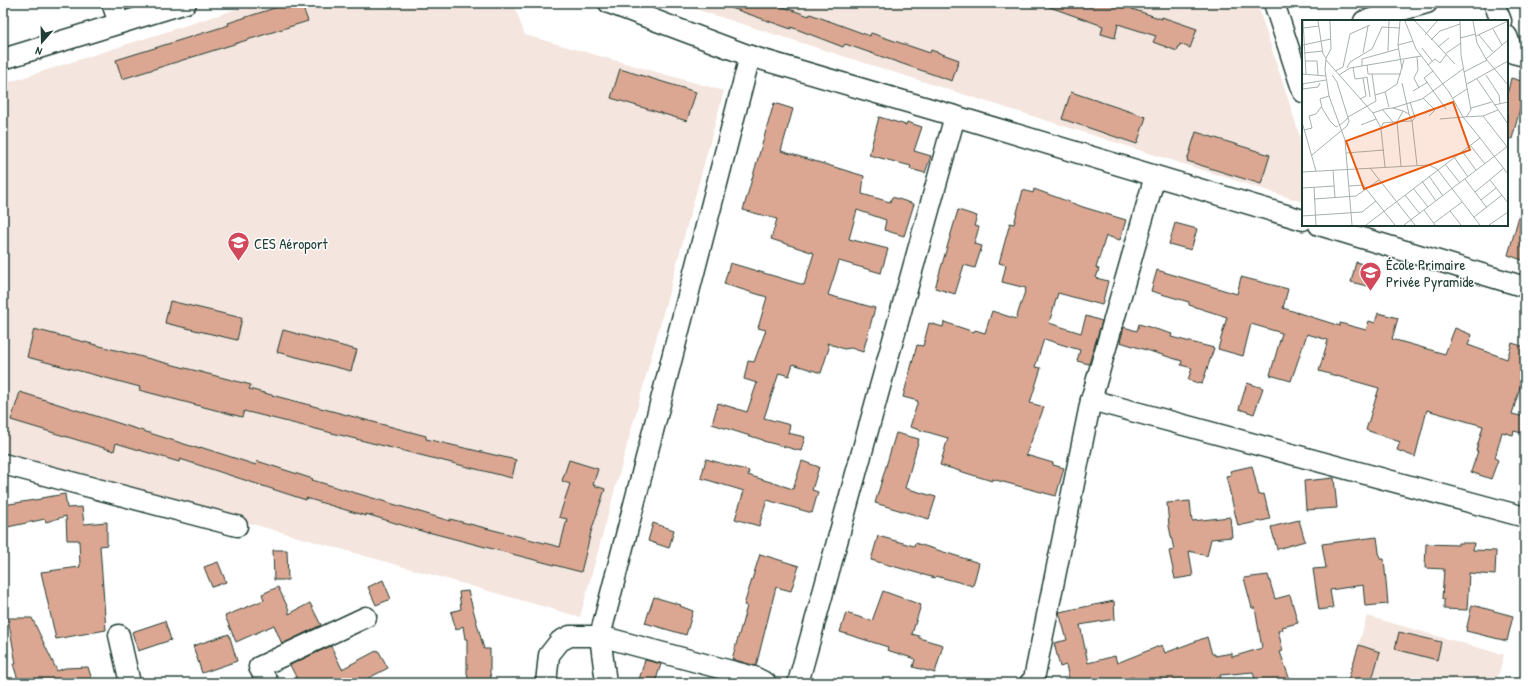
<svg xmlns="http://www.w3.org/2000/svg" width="1528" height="686" font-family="'Patrick Hand',sans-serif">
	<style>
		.built { fill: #f4e5de }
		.building { fill: #dca792; stroke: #1f3d34 }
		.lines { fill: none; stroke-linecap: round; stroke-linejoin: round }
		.minor-casing { stroke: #1f3d34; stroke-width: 23 }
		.minor { stroke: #fff; stroke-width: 20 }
		.labels { text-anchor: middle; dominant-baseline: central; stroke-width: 3; stroke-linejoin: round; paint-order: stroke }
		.poi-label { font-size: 15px; fill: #1f3d34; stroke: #fff; text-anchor: start }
		.inset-road { fill: none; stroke: #a5b1ae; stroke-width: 1 }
		.view { fill: #e8590c; fill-opacity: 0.15; stroke: #e8590c; stroke-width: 2 }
		.inset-edge { fill: none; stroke: #1f3d34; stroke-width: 2 }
	</style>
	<rect width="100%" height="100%" fill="#fff"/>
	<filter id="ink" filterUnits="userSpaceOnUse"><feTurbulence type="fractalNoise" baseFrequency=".025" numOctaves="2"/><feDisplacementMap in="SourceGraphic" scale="8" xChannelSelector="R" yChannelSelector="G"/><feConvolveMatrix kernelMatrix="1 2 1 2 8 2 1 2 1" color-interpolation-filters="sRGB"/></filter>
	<g filter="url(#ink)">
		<!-- built -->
		<g class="built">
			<path d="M256,3h257l12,32 199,56 -144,526 -577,-164v-369z"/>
			<path d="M676,3h581l46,143v56z"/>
			<path d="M1367,616l137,39 -8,28h-149z"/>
		</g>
		<!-- building -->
		<g class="building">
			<path d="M290,3h11l7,18 -186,58 -6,-19 113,-35 -1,-2z"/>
			<path d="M723,3h49l37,13 1,-2 60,22 1,-3 59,20 1,-3 28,10 -7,21 -107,-37 -2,3 -52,-20v2l-68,-24z"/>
			<path d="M1044,3h90l-2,6 30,10v-2l35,12 -7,19 -10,-4 -3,7 -24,-9 3,-6 -38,-12 -3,14 -14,-4 2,-8 -59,-21z"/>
			<path d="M620,69l76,23 -9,29 -76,-23z"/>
			<path d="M1511,78l14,4v8l-13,49h-5v-44z"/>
			<path d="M1071,92l75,25 -9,27 -75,-25z"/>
			<path d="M774,103l19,6 -12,42 83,25 -2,18 28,8 2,-5 22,7 -10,32 -20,-6 2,-10 -29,-10 -8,29 39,10 -7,24 -42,-12 -11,34 47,13 -12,44 -12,-4 -7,1 -17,-6 2,5 -8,25 -28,-9 -4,12 -10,-3 -15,45 26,7 -2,8 17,4 -4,14 -38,-10v-1l-51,-16 6,-21 29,9 10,-29 -13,-4 4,-18 6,1 12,-32 -8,-2 9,-31 -43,-13 6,-21 74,22 10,-32 -43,-14 6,-20 -34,-9z"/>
			<path d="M879,117l27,8 1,-3 15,5 -8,24 17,5 -6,17 -15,-4 1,-3 -42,-11z"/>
			<path d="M1196,132l74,23 -9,29 -74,-23z"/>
			<path d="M1034,189l49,18 43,13 -6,20 -14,-4 -10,32 3,1 -3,9 12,3 -6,24 -44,-12 -9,30 32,10 5,-17 16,5 -13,43 -12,-3 3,-11 -36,-11 -9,28 6,1 -11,35 14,4 -18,48 27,8v2l11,3 -8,28 -64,-17v2l-52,-16 8,-27 -38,-11 8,-26 -15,-4 14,-52 6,1 6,-23 14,4 1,-5 30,10 1,-2 10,3 7,-22 24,8 10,-31 -24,-6 4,-17 -7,-2 11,-40 4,1 9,-34 10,3z"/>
			<path d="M1521,209h4v52l-17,-6z"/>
			<path d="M958,210l19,6 -3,10 5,1 -5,17 8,2 -7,22 -11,-3 -9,29 -20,-6z"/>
			<path d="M1175,223l22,6 -6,21 -22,-6z"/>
			<path d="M1356,262l16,5 -5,19 -16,-4z"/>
			<path d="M1157,270l80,24 4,-17 47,12 -5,19 57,18v-3l26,7 3,-9 6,2 3,-10 20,5 -6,21 53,15 10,-26 17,7 -4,10 39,14 5,-16 13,4v24l-13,43 13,3v17l-11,-3 -1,4 -11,-3 -7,26 3,2 -7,19 -20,-7 7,-21h-2l7,-25 -56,-16 -12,47 -18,-7 3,-8 -34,-12 13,-42 -60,-17 9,-31 -21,-6 -16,47 -21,-6 12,-42 -31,-9 -8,32 -25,-7 9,-32 -38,-12v-3l-38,-11z"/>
			<path d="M170,301l72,17 -5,22 -72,-17z"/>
			<path d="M1139,324l33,10 -1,3 43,11 -12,36 -14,-4 4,-12 -11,-3 1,-4 -62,-19 4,-15 13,4z"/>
			<path d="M34,329l217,56 -2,4 177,47v3l90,21 -4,18 -268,-67 -2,6 -103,-27 1,-3 -113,-30z"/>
			<path d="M283,330l74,20 -6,21 -74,-19z"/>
			<path d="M1247,383l16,5 -9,26 -15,-5z"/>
			<path d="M20,392l180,57v-2l56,18 1,-4 56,18 -1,1 138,41v-2l110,28 7,-28 -8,-2 11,-33 -8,-3 7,-21 29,9 -5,16 12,4 -14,43 -10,40 -153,-40v1l-62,-19v2l-60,-18v2l-126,-41 -1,3 -63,-19 -2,8 -103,-31z"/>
			<path d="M896,433l23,6 -14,49 31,9 -7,22 -54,-16z"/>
			<path d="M706,459l43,12 -1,4 45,14 9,-28 17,6 -7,23 6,2 -6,21 -45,-13 -8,26 -24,-7 9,-28 -43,-13z"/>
			<path d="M1252,466l7,29 5,-1 6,25 -32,7 -12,-50 5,-1 -1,-4z"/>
			<path d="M1334,478l3,30 -31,2 -2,-29z"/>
			<path d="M65,494l2,14 15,-1 2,17 23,-2v23l-7,1 6,84 -50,9 -15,-67 39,-5 -1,-27h-12l-1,-24 -20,6 -1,-3 -42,9v-23l38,-6v-1z"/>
			<path d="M1190,501l2,20 38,-4 2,20 -21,2 -4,17 -18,-5 4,25 -18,3 -6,-28 5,-1 -5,-24 -2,-23z"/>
			<path d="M1299,520l6,21 -28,8 -6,-22z"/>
			<path d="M653,523l21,7 -5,18 -21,-7z"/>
			<path d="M878,536l36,10 1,-3 64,20 -6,23 -37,-10 -1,2 -64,-18z"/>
			<path d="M1377,537l3,22h4l4,45 -23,2 -2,-21 -33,5 3,18 -14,2 -6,-41 13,-1 -4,-24z"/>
			<path d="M1458,543h16l-1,7 23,1 -1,24 -26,-2 -2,37 -23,-1v-10h-2l2,-30 -19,-1 1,-24 32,1z"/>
			<path d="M273,550h14l1,30h-14z"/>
			<path d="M760,554l39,12 -8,25 -15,-4 -20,79 -24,-7 15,-53 -3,-1z"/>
			<path d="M218,562l8,20 -14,5 -8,-20z"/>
			<path d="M1268,575l7,24 15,-4 8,28 -16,4 1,3 -5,1 5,20 -3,1 11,31h-35l-3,-11 -33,3 2,8h-87l-2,-6 -22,6h-41l-4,-18 -6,2 -6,-24 13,-3 -8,-28 55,-11 1,18 -35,6 8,38 27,-7 2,7 45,-18 3,8 42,-16 5,17h3v2l17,-3v4l30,-9 -7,-40h-3l-8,-30z"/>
			<path d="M383,580l8,19 -15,6 -8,-18z"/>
			<path d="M278,587l11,23v4l21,-11 11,22 -39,19 -8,-19 -38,17 -11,-26 39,-16 -2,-6z"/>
			<path d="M468,591l16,58h6v24l2,10h-23l-2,-10v-34h-2l-2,-13 -7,4 -5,-18 10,-3 -2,-17z"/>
			<path d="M883,591l38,14 -9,29 7,2v2l24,7 -8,28 -22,-6 2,-8 -28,-9 1,-3 -48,-15 6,-19 26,8z"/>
			<path d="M654,597l27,8 -1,1 13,5 -7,24 -41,-12z"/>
			<path d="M1472,605l41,11 -6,25 -41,-10z"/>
			<path d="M8,618h24l25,53 8,-3 23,-1 5,16h-74l-6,-19h3z"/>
			<path d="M165,621l6,19 -33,11 -6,-19z"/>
			<path d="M1399,632l42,10 -4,18 -42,-11z"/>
			<path d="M229,634l8,27 -35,12 -9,-27z"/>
			<path d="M1359,645l21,7 -9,31h-24z"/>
			<path d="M331,646l11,23 36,-19 10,18 -29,15h-60l-9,-18z"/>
			<path d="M645,660l16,4 -6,19h-17z"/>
		</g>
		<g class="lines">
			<defs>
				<g id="minor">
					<path d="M112,3l7,20"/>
					<path d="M609,3l141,53 205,60 348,104"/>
					<path d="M1274,3l29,89"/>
					<path d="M1494,3l7,18"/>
					<path d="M1364,21l63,-18"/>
					<path d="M1507,36l6,17 12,3"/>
					<path d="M750,56l-150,580 112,30 42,11 12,6"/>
					<path d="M3,59l183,-56"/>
					<path d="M1319,225l206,62"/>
					<path d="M1091,400l434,117"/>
					<path d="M3,464l234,62"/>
					<path d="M119,635l11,48"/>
					<path d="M268,683l-9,-16 107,-50"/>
					<path d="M546,683l3,-28 11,-14 10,-5h30l6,47"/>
					<path d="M798,683l157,-567"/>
					<path d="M1030,683l4,-4 57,-279 64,-224"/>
				</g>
			</defs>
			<!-- minor casing -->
			<use href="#minor" class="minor-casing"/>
			<!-- minor -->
			<use href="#minor" class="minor"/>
		</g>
	</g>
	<!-- icons -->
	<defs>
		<symbol id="school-pin" viewBox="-11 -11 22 30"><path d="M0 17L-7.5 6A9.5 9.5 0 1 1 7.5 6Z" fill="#d1495b" stroke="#fff"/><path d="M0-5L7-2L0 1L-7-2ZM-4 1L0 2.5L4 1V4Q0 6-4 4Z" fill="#fff"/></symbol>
	</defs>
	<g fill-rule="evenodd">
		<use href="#school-pin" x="226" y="230" width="25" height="34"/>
		<use href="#school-pin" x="1358" y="260" width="25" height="34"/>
	</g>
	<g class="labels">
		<!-- poi labels -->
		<g class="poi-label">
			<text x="254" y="243">CES Aéroport</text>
			<text x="1386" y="264">École Primaire<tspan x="1386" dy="17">Privée Pyramide</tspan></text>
		</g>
	</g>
	<!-- overview -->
	<g transform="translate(1302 20)">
		<rect width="206" height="206" fill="#fff"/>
		<path class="inset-road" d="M1,1l3,53M16,1l5,33 3,4M28,1l1,28 -5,9 -1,12 4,26 16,44 1,13M98,1l-2,24 4,24M103,1l11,28 33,43 14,25 -23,2M113,1l40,43M158,1l1,34 10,55 -5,7M171,1l4,22 9,16 22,26M1,8l16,-2M191,9l9,16M123,15l12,-14M177,15l14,17M174,16l32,-15M158,18l16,-4M129,20l9,-9 20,-7M1,25l28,-6M96,25l15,-4M136,27l11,-9M120,28l10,13M86,31l1,-30M2,33l19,-2M61,33l5,-27M143,34l16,-11M115,37l1,13 -4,8 5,10M184,39l22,-19M24,40l47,53M3,41h12l1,14M65,45l1,9h33M126,45l7,-6 5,4 6,-8M60,46v-7l36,-10M51,47l2,12 8,-1M45,48l3,-6 22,-13 10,-22 18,1M33,51l8,-4 7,-33 20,-9M131,51l-9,7 22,31M162,52l23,-12M0,54l24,2M70,54l3,21M37,55l11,-7 71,-12M184,55l13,20 1,8M65,57l3,20M175,59l31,45M100,63l7,31M0,64l24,-4M165,64l41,-23M0,69l16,-2 2,-4M111,71l15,-9M27,76l-9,3 2,9 8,13 6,6 2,-1M121,78l12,12 -6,6M151,78l14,-9M58,79l6,-3 -3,-18 4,-1M0,81l1,-17M108,82l5,16 -3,3M192,85l14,-3M87,87l-4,-15 12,-8 7,-24M91,88l29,-9 41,-30M169,88l21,-6M80,89l11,13M181,96l25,32M46,97l28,-16 -1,-6 10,-3M0,102l14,49M59,105l15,-6M37,106l9,-8M79,108l-8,-15 11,-4 9,-1 10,3 6,3 3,7M2,110l8,-2 -3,-12 7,-2 5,-7M178,118l-17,-21 20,-1 15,-6M168,125l15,19M160,131l14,19M10,135l35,-29 2,-5 -12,-39 -5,-7M152,137l14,20M143,144l15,19M99,146l-4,-44 6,-11M83,147l-4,-38 2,-6 10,-1 19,-1 5,44M68,148l45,57M31,150l2,28M0,152l127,-7 8,4 43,56M127,156l14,20M163,159l22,29M188,160l18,23M120,161l14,20M47,166l14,-1 32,40M12,167l2,38M0,168l32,-2M111,168l15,19M173,172l29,-24M103,175l15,19M12,179l42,-3 23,-16M179,180l15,-12M122,190l11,15M148,191l11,14M0,196l60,-4 14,-11M172,197l28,-22M132,203l28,-21M50,205l-6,-72 38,-3M64,205l114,-87 28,36M102,205l104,-79M187,205l19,-13"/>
		<path class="view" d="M151,82l17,48 -106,39 -18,-48z"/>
		<rect width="206" height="206" class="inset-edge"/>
	</g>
	<!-- margin -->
	<rect width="1528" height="686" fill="none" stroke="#fff" stroke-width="16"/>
	<rect x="8" y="8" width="1512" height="670" fill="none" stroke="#1f3d34" stroke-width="1.5" filter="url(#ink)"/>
	<!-- north arrow -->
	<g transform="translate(42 42) rotate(200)" stroke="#ffffff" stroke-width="3" paint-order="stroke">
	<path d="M0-3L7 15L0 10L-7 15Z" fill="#1f3d34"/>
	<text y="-6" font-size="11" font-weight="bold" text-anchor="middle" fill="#1f3d34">N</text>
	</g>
</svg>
